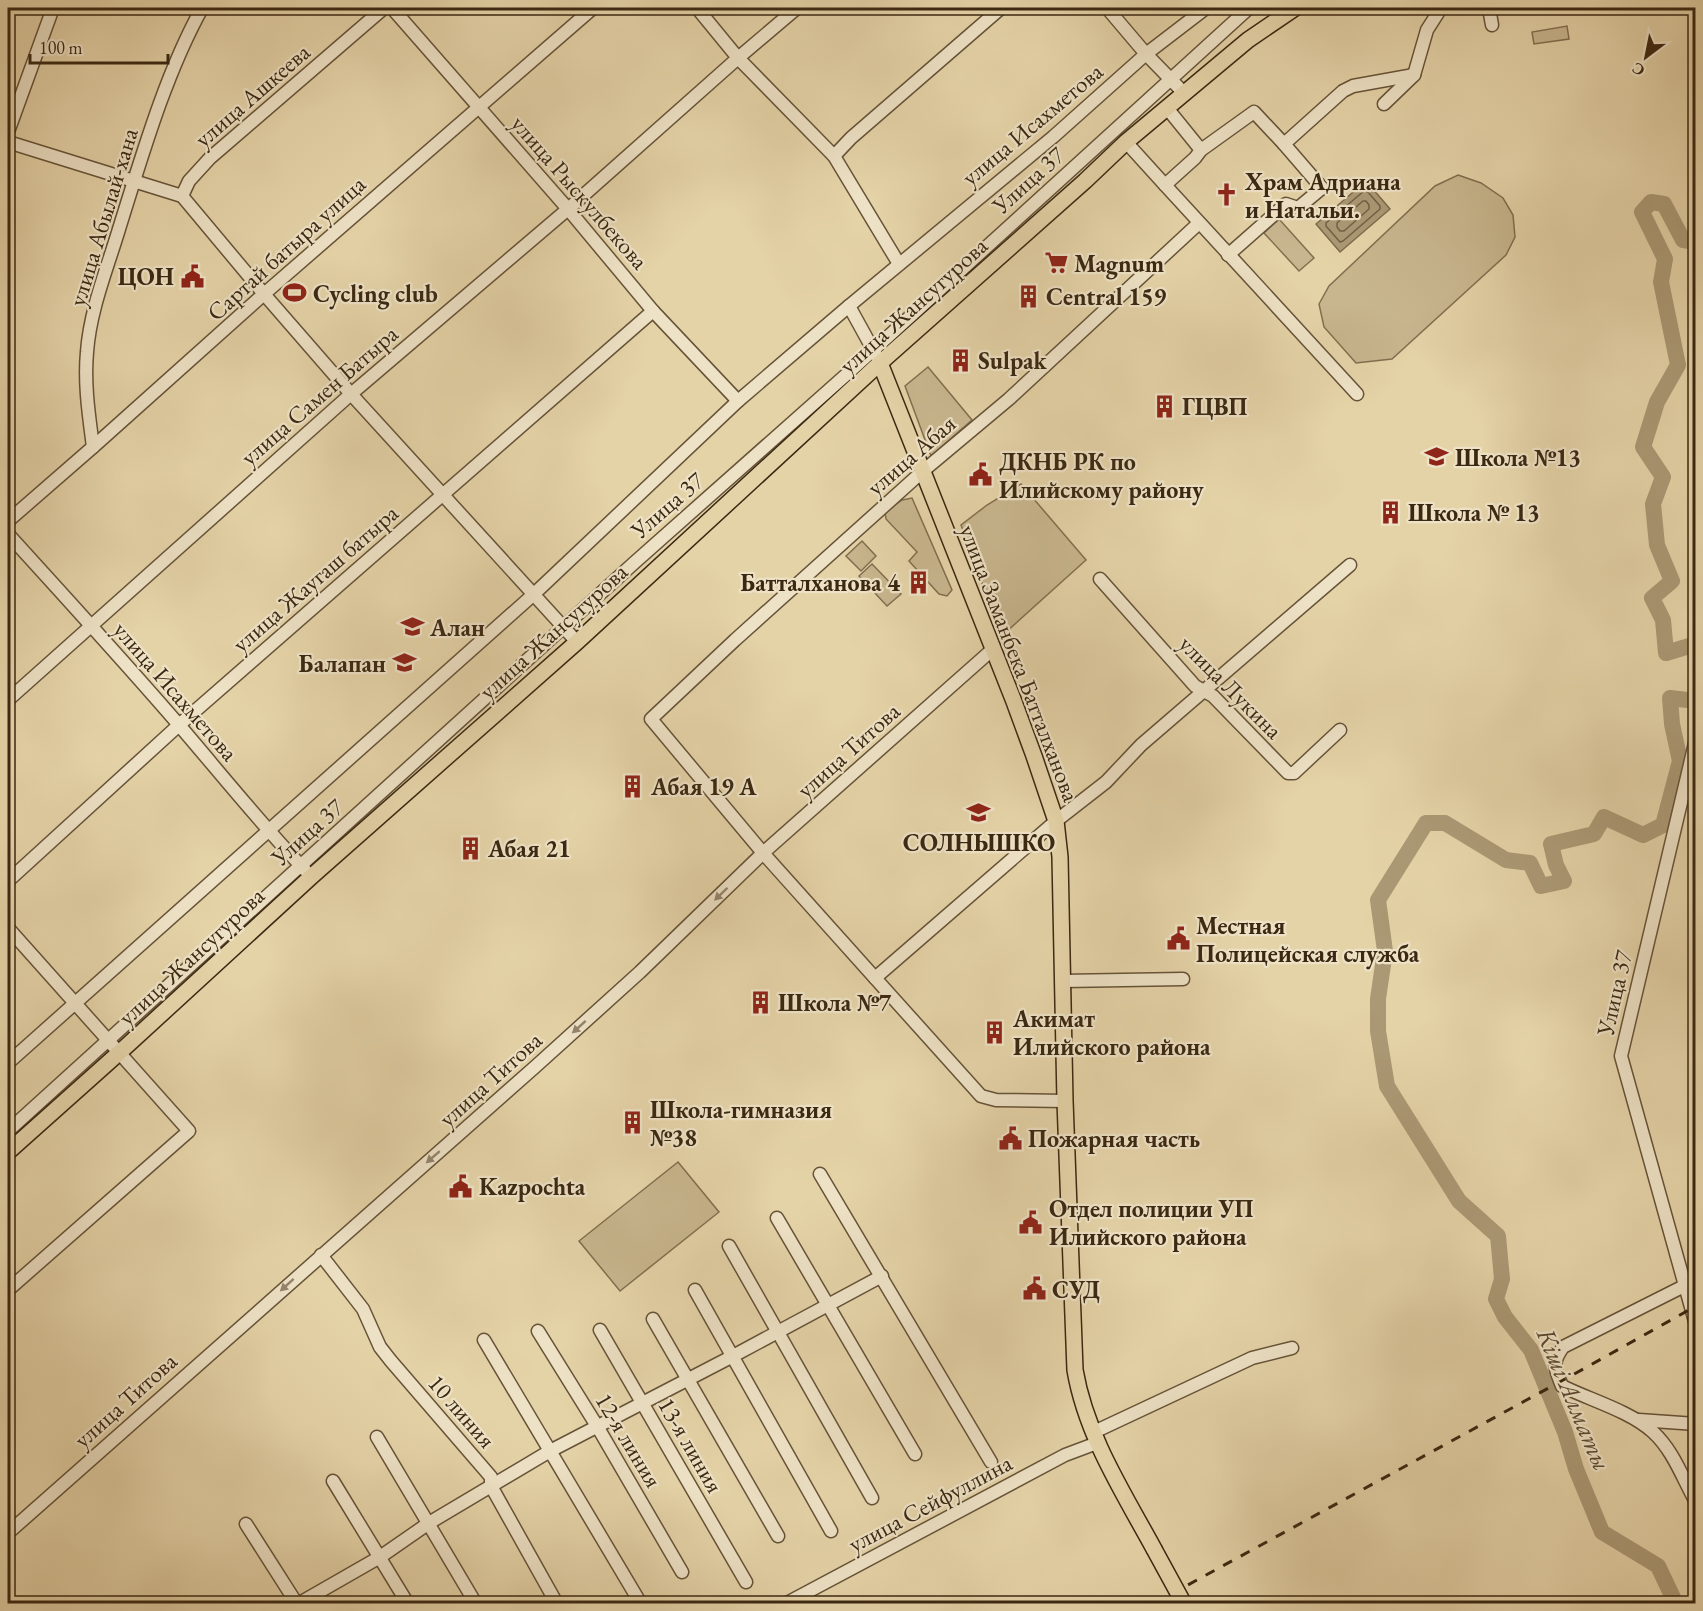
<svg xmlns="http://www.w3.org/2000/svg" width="1703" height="1611" font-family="'EB Garamond',serif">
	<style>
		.green { fill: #c8b68e; stroke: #826f50; stroke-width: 1.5 }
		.water { fill: #ab9975; stroke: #7e6c4d; stroke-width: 1.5 }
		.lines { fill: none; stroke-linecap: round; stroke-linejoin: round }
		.shore { stroke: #736044; stroke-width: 1.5 }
		.river { stroke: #ab9975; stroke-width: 16 }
		.minor-casing { stroke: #665338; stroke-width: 15 }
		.major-casing { stroke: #3b2812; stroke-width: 18 }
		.minor { stroke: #eee2c6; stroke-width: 12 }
		.major { stroke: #e5d3a8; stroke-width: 15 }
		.rail { stroke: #3b2812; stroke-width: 3; stroke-dasharray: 10 10; stroke-linecap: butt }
		.major-bridge-casing { stroke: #3b2812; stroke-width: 18; stroke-linecap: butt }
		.major-bridge { stroke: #e5d3a8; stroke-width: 15 }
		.oneway { fill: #94856c }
		.labels { text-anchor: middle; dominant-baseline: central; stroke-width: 4.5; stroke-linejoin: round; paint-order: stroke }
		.street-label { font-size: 24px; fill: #3b2812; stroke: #eee2c6 }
		.poi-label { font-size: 24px; font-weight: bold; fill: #3b2812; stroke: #eee2c6; text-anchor: start }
		.water-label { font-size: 26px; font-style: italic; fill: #5d4a30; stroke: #eee2c6 }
	</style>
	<rect width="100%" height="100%" fill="#e5d3a8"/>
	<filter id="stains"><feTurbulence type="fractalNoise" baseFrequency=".00333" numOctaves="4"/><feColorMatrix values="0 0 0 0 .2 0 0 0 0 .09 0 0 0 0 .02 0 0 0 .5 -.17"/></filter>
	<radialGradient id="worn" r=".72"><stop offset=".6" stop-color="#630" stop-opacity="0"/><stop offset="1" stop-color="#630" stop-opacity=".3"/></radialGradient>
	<!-- green -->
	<g class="green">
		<path d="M1567,26l2,13 -35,5 -2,-12z"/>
		<path d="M1458,175l23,8 22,15 10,17 2,22 -9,18 -114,104 -36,4 -32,-36 -5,-23 10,-18 106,-100z"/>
		<path d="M1279,219l35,39 -15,13 -35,-38z"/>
		<path d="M928,367l44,53 -41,36 -26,-70z"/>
		<path d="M1021,484l65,76 -81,73 -6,-3 -38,-105 26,-20z"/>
		<path d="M912,498l40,92 -5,6 -8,-2 -30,-33 8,-9 -31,-33 -1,-7 17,-12z"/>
		<path d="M862,541l14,15 -15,15 -15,-15z"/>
		<path d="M872,564l29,30 -14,12 -28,-30z"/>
		<path d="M678,1162l41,50 -99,79 -41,-50z"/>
	</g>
	<!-- water -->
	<path class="water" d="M1366,181l24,28 -50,43 -24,-28z"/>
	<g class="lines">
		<!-- shore -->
		<g class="shore">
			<path d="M1364,191h3l13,15v3l-37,32 -3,1 -14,-16v-3z"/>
			<path d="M1363,201h3l3,4v4l-25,22h-4l-3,-4v-4z"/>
		</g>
		<!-- river -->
		<g class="river">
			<path d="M1696,242l-13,-2 -19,-36 -13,-2 -9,10 23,47 -4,23 17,83 -21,37 -14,45 20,30 -10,27 4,41 15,36 -20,17 11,22 3,33 30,-9"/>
			<path d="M1676,1604l-18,-38 -56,-34 -26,-63 -11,-37 -34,-82 -26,-33 -9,-18 6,-20 -4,-43 -39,-35 -72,-115 -9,-55v-32l7,-48 -7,-51 48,-77h19l61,37 24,3 11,23 23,-5 -8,-16 -5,-21 43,-10 10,-17 39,18 20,-10 17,-64 -8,-37 -2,-26 26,3"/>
		</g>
		<defs>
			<g id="minor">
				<path d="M392,8l176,201 85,102 85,90"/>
				<path d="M697,8l41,50 96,98 65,108"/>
				<path d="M1489,8l3,17"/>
				<path d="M1184,93l-38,-39 60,-46"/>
				<path d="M1384,104l30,-29 13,-45 14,-22"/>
				<path d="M1167,108l34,42 -6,8 -30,27 192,209"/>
				<path d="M8,132l45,-124"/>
				<path d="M8,142l174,54 82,98 87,100 226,248"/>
				<path d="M1126,142l39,43"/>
				<path d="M1201,150l53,-38 30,32 59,-53 10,-5 61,-11"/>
				<path d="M834,156l17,-18 150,-130"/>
				<path d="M182,196l7,-15 21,-23 174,-150"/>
				<path d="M1199,223l-190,176 -86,72 -188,169 -84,79 112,134 112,125 181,-157 50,-39 35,-37 209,-180"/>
				<path d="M1228,255l58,-51 12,4 24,-20 -38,-44"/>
				<path d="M876,355l-27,-49 204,-169 93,-83 -39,-46"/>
				<path d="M93,447c-4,-31 -9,-63 -6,-95 3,-42 20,-83 32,-123 23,-73 46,-154 83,-221"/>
				<path d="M8,521l85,-74 171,-153 329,-286"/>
				<path d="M8,534c57,63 115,126 171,191 42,49 81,98 126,145"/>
				<path d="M1100,579l95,107 18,10 75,77h6l46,-43"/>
				<path d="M8,700l343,-306 217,-185 170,-151 59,-50"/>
				<path d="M1696,739l-75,317 75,269"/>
				<path d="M8,881l171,-156 474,-414"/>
				<path d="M8,928l181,203 -181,159"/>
				<path d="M875,978l106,118 15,4 69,1"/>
				<path d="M1063,981l120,-2"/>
				<path d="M8,1063l526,-469 204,-193 111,-95"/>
				<path d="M8,1131l626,-568 213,-189 402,-366"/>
				<path d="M820,1174l171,288"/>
				<path d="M777,1218l138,236"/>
				<path d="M729,1246l143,252"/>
				<path d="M321,1255l42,54 17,38 11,14 100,116v9l66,118"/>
				<path d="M1696,1280l-133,67c-12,17 -8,21 -1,39 28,14 68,25 91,46 20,18 30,47 43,70"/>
				<path d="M695,1290l136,241"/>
				<path d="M653,1319l125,217"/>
				<path d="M600,1330l146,252"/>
				<path d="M538,1331l59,95 85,146"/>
				<path d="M484,1340l157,264"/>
				<path d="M1639,1420l57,4"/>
				<path d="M1094,1432l158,-74 40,-10"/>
				<path d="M377,1437l99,167"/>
				<path d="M333,1481l75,123"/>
				<path d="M246,1524l51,80"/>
				<path d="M8,1533l528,-467 104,-94 123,-119 230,-204"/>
				<path d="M298,1604l82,-47 49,-34 121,-72 183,-95 149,-80"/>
				<path d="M785,1604l280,-149 32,-12"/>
			</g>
			<g id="major">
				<path d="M880,363l133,336 21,57 22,65 4,36 5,244 10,269c11,65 48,122 79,179"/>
				<path d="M8,1152l112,-100 192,-176 265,-234 303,-279 205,-182 41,-39 122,-102 47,-32"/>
			</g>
		</defs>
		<!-- minor casing -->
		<use href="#minor" class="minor-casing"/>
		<!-- major casing -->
		<use href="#major" class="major-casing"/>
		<!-- minor -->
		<use href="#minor" class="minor"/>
		<!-- major -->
		<use href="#major" class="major"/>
		<!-- rail -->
		<path class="rail" d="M1153,1604l434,-237 109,-61"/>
		<defs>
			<path id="major-bridge" d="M1154,1549l30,55"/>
		</defs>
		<!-- major-bridge casing -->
		<use href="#major-bridge" class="major-bridge-casing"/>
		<!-- major-bridge -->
		<use href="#major-bridge" class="major-bridge"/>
	</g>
	<!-- one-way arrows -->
	<defs><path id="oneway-solid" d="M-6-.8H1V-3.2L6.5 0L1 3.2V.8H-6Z" transform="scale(1.5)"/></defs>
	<g class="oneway">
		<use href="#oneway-solid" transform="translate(721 894) rotate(136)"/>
		<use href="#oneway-solid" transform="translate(579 1027) rotate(138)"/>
		<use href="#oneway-solid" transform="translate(433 1157) rotate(139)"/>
		<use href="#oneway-solid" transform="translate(287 1285) rotate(138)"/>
	</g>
	<!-- icons -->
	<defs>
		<symbol id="church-bare" viewBox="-9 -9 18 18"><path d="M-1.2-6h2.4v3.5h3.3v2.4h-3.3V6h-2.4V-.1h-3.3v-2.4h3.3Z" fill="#8f2418" stroke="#eee2c6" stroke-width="2.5" paint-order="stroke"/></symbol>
		<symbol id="supermarket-bare" viewBox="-9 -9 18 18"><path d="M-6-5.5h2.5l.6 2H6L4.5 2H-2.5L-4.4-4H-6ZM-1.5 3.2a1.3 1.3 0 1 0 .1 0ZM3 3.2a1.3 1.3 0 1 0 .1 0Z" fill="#8f2418" stroke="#eee2c6" stroke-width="2.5" paint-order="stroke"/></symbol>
		<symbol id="civic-bare" viewBox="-9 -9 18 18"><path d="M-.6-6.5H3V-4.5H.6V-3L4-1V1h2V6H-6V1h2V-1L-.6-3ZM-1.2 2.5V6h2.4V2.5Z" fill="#8f2418" stroke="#eee2c6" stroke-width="2.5" paint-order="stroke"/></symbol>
		<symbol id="stadium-bare" viewBox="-9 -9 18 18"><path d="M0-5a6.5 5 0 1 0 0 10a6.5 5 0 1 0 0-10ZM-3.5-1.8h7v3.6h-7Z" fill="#8f2418" stroke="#eee2c6" stroke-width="2.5" paint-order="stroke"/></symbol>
		<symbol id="building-bare" viewBox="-9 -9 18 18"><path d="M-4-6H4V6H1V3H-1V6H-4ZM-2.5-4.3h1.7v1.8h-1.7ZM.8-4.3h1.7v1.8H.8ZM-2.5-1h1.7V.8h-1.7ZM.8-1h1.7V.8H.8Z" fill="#8f2418" stroke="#eee2c6" stroke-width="2.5" paint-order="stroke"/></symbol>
		<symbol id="school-bare" viewBox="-9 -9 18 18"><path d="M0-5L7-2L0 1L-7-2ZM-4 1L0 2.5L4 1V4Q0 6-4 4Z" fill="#8f2418" stroke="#eee2c6" stroke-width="2.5" paint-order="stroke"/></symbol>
	</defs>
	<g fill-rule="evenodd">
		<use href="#church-bare" x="1210" y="178" width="33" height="33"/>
		<use href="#supermarket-bare" x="1040" y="246" width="33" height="33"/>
		<use href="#civic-bare" x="176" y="260" width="33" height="33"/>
		<use href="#stadium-bare" x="278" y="276" width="33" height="33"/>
		<use href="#building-bare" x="1012" y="280" width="33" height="33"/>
		<use href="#building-bare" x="944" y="344" width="33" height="33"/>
		<use href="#building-bare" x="1148" y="390" width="33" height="33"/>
		<use href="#school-bare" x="1420" y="440" width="33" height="33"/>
		<use href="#civic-bare" x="964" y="458" width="33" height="33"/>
		<use href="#building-bare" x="1374" y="496" width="33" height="33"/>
		<use href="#building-bare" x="902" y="566" width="33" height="33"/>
		<use href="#school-bare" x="396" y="610" width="33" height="33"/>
		<use href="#school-bare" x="388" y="646" width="33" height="33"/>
		<use href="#building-bare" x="616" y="770" width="33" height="33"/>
		<use href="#school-bare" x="962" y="796" width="33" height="33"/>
		<use href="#building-bare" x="454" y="832" width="33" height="33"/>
		<use href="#civic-bare" x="1162" y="922" width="33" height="33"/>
		<use href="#building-bare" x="744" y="986" width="33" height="33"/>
		<use href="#building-bare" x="978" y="1016" width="33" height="33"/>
		<use href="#building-bare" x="616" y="1106" width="33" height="33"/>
		<use href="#civic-bare" x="994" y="1122" width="33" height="33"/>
		<use href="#civic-bare" x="444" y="1170" width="33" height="33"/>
		<use href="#civic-bare" x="1014" y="1206" width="33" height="33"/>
		<use href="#civic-bare" x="1018" y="1272" width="33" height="33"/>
	</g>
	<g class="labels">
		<!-- street labels -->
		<g class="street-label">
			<text transform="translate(252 95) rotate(-41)">улица Ашкеева</text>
			<text transform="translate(1032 124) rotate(-40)">улица Исахметова</text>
			<text transform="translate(1028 180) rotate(-42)">Улица 37</text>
			<text transform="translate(580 192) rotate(49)">улица Рыскулбекова</text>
			<text transform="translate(103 217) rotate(-73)">улица Абылай-хана</text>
			<text transform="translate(286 248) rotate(-42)">Сартай батыра улица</text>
			<text transform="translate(913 305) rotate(-42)">улица Жансугурова</text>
			<text transform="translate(319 395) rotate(-41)">улица Самен Батыра</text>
			<text transform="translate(911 455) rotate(-41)">улица Абая</text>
			<text transform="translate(667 505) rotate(-41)">Улица 37</text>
			<text transform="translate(315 578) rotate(-41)">улица Жаугаш батыра</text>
			<text transform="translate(553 631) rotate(-42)">улица Жансугурова</text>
			<text transform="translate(1020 663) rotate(69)">улица Заманбека Батталханова</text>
			<text transform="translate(1231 687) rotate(45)">улица Лукина</text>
			<text transform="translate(176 691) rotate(49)">улица Исахметова</text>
			<text transform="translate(848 750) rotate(-42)">улица Титова</text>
			<text transform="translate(307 832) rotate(-42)">Улица 37</text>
			<text transform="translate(191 956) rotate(-43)">улица Жансугурова</text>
			<text transform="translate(1614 993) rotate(-77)">Улица 37</text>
			<text transform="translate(490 1079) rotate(-42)">улица Титова</text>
			<text transform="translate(125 1400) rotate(-42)">улица Титова</text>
			<text transform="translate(462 1411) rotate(49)">10 линия</text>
			<text transform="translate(629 1440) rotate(59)">12-я линия</text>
			<text transform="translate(691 1445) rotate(60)">13-я линия</text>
			<text transform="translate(930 1503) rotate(-28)">улица Сейфуллина</text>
		</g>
		<!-- poi labels -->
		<g class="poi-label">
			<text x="1245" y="181">Храм Адриана<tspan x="1245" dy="28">и Натальи.</tspan></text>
			<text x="1074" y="263">Magnum</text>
			<text x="174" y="276" text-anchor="end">ЦОН</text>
			<text x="313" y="293">Cycling club</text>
			<text x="1046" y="296">Central 159</text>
			<text x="978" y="360">Sulpak</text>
			<text x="1182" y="406">ГЦВП</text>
			<text x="1455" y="457">Школа №13</text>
			<text x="999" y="461">ДКНБ РК по<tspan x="999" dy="28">Илийскому району</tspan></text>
			<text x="1408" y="512">Школа № 13</text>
			<text x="900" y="582" text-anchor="end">Батталханова 4</text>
			<text x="430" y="627">Алан</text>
			<text x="386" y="663" text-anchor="end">Балапан</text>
			<text x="651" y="786">Абая 19 А</text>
			<text x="979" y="842" text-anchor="middle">СОЛНЫШКО</text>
			<text x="488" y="848">Абая 21</text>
			<text x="1196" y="925">Местная<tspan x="1196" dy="28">Полицейская служба</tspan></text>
			<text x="778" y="1002">Школа №7</text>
			<text x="1013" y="1018">Акимат<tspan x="1013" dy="28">Илийского района</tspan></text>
			<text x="650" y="1109">Школа-гимназия<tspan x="650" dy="28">№38</tspan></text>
			<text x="1028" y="1138">Пожарная часть</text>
			<text x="479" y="1186">Kazpochta</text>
			<text x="1049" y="1208">Отдел полиции УП<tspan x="1049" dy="28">Илийского района</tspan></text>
			<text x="1052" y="1289">СУД</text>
		</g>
		<!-- water labels -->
		<g class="water-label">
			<text transform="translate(1574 1399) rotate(67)">Кіші Алматы</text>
		</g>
	</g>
	<!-- margin -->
	<rect width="1703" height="1611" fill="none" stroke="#e5d3a8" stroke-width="30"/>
	<rect x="9" y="9" width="1685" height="1593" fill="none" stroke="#3b2812" stroke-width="3"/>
	<rect x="15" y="15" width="1673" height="1581" fill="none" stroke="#3b2812" stroke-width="1.5"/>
	<!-- north arrow -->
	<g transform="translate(1646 57) rotate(212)" stroke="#eee2c6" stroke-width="4.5" paint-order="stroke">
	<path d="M0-4.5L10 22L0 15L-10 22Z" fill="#3b2812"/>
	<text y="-9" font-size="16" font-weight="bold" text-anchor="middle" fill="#3b2812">С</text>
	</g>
	<!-- scale -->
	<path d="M30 54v9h138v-9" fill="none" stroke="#3b2812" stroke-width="3"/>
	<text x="39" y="54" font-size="18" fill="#3b2812" stroke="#eee2c6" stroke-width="4.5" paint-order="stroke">100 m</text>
	<rect width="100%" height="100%" filter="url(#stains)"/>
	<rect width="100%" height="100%" fill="url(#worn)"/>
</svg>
